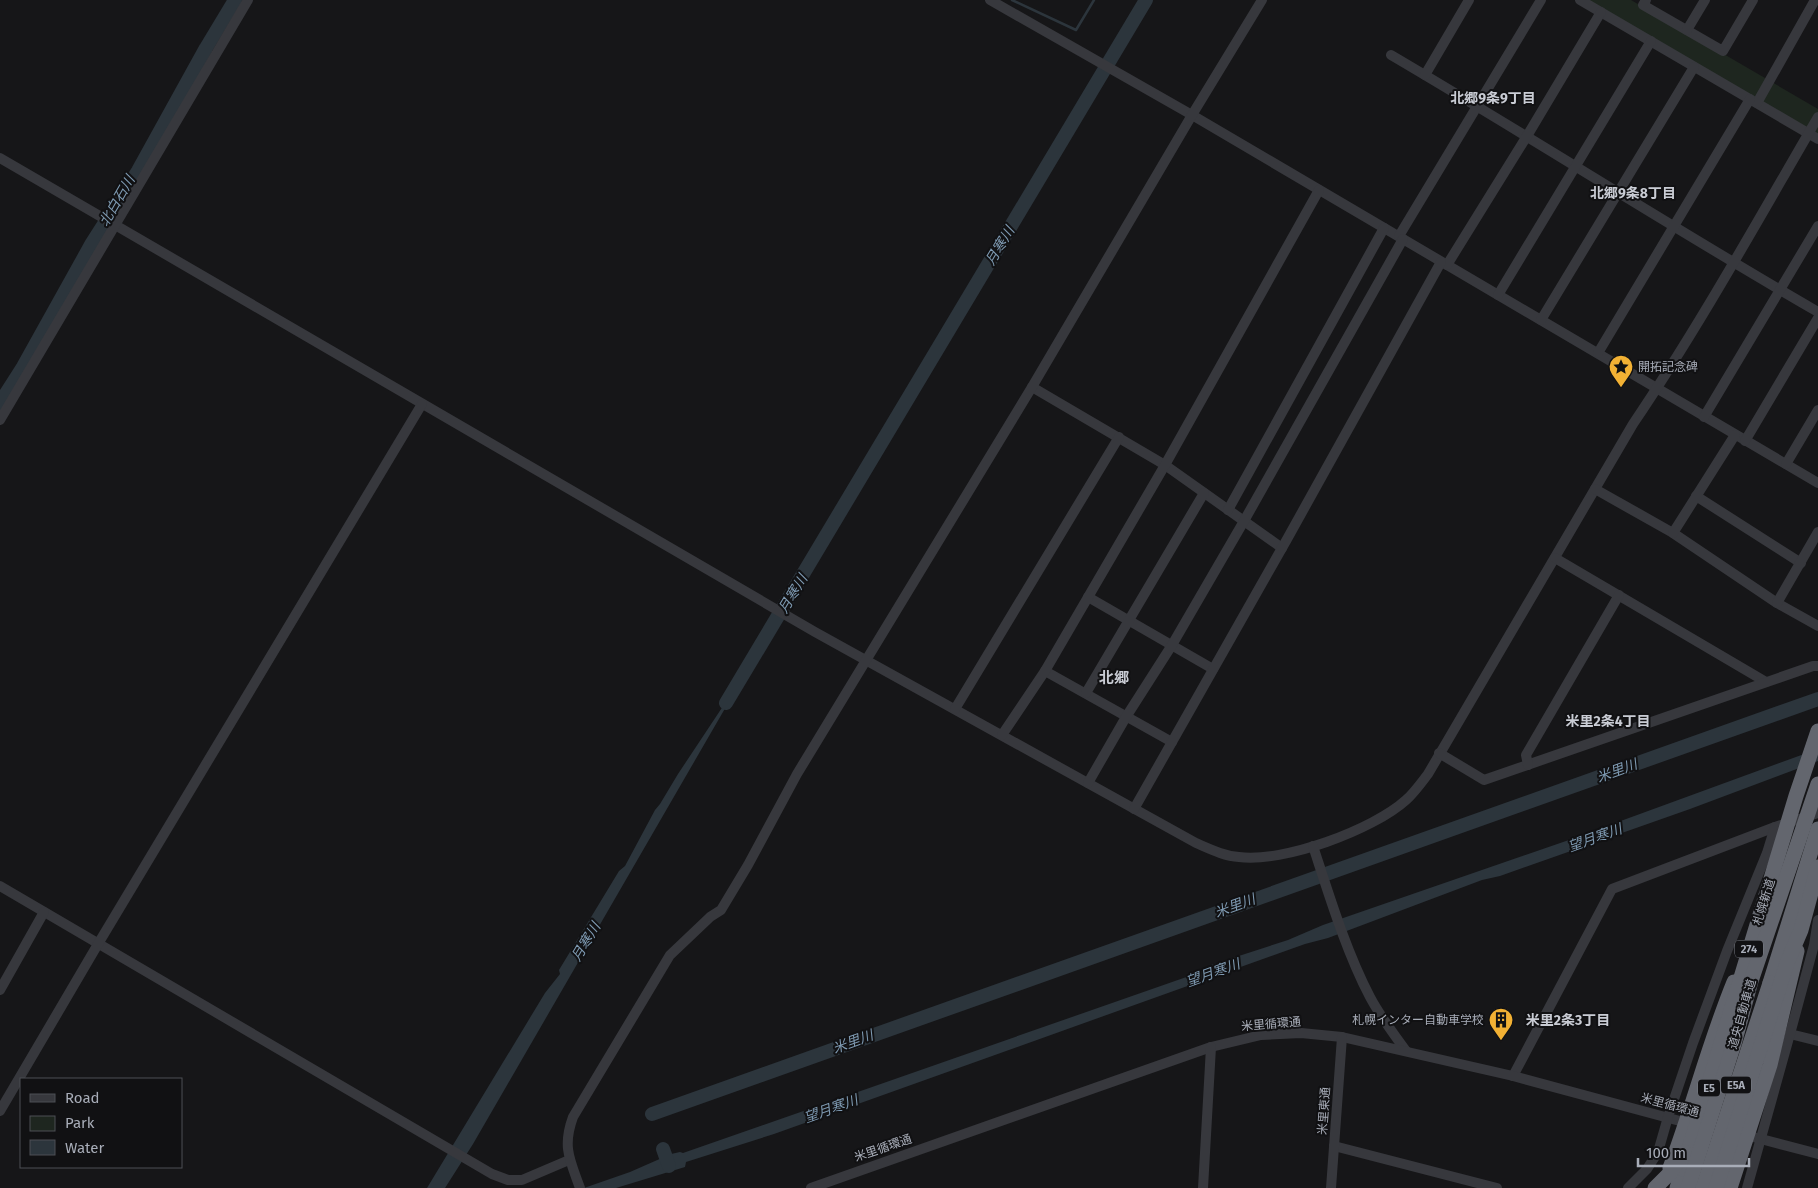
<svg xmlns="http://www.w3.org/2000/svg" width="1818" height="1188" font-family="'Fira Sans','Noto Sans JP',sans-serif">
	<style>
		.green { fill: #1e261f }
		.water { fill: #2c353c }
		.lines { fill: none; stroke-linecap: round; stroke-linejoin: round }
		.stream { stroke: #2c353c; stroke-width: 2.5 }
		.river { stroke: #2c353c; stroke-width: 14 }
		.minor { stroke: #37383d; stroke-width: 10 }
		.highway { stroke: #63666e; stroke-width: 15 }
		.highway-bridge { stroke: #63666e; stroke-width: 15 }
		.labels { text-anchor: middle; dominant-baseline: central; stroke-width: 4; stroke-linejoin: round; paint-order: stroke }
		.shield { fill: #111113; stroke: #7b7e86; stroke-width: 1 }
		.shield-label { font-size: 11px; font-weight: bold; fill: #a8adb8 }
		.poi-label { font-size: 12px; fill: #a8adb8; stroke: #111113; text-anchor: start }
		.street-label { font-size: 12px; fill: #a8adb8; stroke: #111113 }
		.neighbourhood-label { font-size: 14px; font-weight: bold; fill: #c9ccd4; stroke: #111113 }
		.water-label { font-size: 14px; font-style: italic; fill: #7f9bb3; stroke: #111113 }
		.quarter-label { font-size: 15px; font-weight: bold; fill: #c9ccd4; stroke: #111113 }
	</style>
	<rect width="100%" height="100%" fill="#161618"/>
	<!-- green -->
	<path class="green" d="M1583,0h48l187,109v28z"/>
	<!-- water -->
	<g class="water">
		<path d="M749,667l-276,477 -28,44h-18l118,-195 15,-19 -1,-4 60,-99 6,-5 30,-56 5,-6 18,-30z"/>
		<path d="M1818,749v12l-128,48 -190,67 -18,4 -154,58 -23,6 -531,190 -88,28 -1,5 -69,21h-32l46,-16 41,-18 9,-2 3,1 512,-179 16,-9 77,-25 35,-15 243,-84z"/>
	</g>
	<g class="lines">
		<!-- stream -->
		<path class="stream" d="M1012,0l64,30 18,-30"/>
		<!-- river -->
		<g class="river">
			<path d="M0,403l23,-36 69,-124 46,-72 68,-123 29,-48"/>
			<path d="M726,703l420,-703"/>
			<path d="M652,1114l1166,-415"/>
			<path d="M663,1149l6,17"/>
		</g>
		<!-- minor -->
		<g class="minor">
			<path d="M990,0l202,115 626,368"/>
			<path d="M1580,0l238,139"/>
			<path d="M1646,0l-3,5 80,46 30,-51"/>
			<path d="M1687,30l18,-30"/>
			<path d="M1391,55c143,84 283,174 427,257"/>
			<path d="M1425,75l44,-75"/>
			<path d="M1757,103l58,-103"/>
			<path d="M0,158l815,474 381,211c14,6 28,13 43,14 44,6 134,-27 167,-57 8,-7 15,-17 22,-26l205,-350c67,-99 125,-204 185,-307"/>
			<path d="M1399,236l142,-236"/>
			<path d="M1447,265l80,-129 74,-124"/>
			<path d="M1498,295l153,-254"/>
			<path d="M1541,320l153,-253"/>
			<path d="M1598,353l152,-254"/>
			<path d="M1032,387l133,78 117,83"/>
			<path d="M1704,417l114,-191"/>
			<path d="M0,420l248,-420"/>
			<path d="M1745,441l73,-123"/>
			<path d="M1786,464l32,-54"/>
			<path d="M1595,489l78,44 104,70 41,23"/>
			<path d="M1696,496l105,67"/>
			<path d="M1228,510l156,-282"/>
			<path d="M1673,533l62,-98"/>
			<path d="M1555,558l211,124"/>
			<path d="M1088,597l125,72"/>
			<path d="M1777,603l41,-71"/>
			<path d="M1045,671l127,71"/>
			<path d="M1086,693l118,-200"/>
			<path d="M955,709l164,-272"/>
			<path d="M1002,735l43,-64 120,-206 154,-275"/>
			<path d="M1439,753l45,27 329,-114h5"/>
			<path d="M1528,765l-2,-10 93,-160"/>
			<path d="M1088,783l38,-66 46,-72 72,-124 159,-282"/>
			<path d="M1134,809l152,-268 155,-279"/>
			<path d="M1313,846c16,49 33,105 57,151 10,19 23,36 36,54"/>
			<path d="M0,886l492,288 16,6h14l47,-20"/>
			<path d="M0,990l44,-78"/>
			<path d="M1790,1034l28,7"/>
			<path d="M1513,1076l99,-187 163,-62 43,-14"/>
			<path d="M0,1111l98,-167 324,-540"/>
			<path d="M1742,1134l76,20"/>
			<path d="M1334,1146l163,42"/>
			<path d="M580,1188c-10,-28 -18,-41 -7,-71l97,-162 40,-38 11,-7 27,-45 49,-91 235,-387 160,-272 70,-115"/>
			<path d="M811,1188l400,-141 50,-12 40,-2 41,4 171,39 178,48"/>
			<path d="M1203,1188l8,-141"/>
			<path d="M1331,1188l11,-151"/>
			<path d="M1628,1188l19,-19 11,-17 10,-35 25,-74 34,-92 40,-98 8,-26"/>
			<path d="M1747,1188l43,-154 24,-89 4,-25"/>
		</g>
		<!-- highway -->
		<g class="highway">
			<path d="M1770,983l48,-154"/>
			<path d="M1670,1168c23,-61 39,-125 64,-186"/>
			<path d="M1677,1188l6,-19"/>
			<path d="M1730,1188l40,-123 27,-114"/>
		</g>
		<!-- highway-bridge -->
		<g class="highway-bridge">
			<path d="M1683,1169l113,-373 22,-65"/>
			<path d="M1655,1188l15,-15 14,-21"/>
			<path d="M1688,1188l46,-144 17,-63 67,-197"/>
			<path d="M1703,1188l67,-205"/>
			<path d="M1716,1188l71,-225 14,-33 17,-63"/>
		</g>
	</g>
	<!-- icons -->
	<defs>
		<symbol id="sight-pin" viewBox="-11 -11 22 30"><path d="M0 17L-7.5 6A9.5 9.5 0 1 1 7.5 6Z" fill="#f2b134" stroke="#111113"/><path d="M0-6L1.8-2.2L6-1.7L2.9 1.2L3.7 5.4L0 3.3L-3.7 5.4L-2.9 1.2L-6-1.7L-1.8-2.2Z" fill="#111"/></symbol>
		<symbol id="building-pin" viewBox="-11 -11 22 30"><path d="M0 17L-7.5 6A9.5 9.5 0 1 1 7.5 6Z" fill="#f2b134" stroke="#111113"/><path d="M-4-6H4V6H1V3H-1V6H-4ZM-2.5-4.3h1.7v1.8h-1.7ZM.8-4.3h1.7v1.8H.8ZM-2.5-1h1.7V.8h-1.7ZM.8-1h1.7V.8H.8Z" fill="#111"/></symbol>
	</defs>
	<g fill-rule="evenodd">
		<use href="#sight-pin" x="1607" y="353" width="28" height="38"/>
		<use href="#building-pin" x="1487" y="1006" width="28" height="38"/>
	</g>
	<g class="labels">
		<!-- shield labels -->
		<g class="shield">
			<rect x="1735" y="940.5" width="28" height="17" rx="4"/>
			<rect x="1721" y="1076.5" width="30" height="17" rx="4"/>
			<rect x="1698" y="1079.5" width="22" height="17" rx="4"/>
		</g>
		<g class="shield-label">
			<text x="1749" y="949">274</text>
			<text x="1736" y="1085">E5A</text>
			<text x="1709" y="1088">E5</text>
		</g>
		<!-- poi labels -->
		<g class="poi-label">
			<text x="1638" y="367">開拓記念碑</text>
			<text x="1484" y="1020" text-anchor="end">札幌インター自動車学校</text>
		</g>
		<!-- street labels -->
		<g class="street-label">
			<text transform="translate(1764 902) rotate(-73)">札幌新道</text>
			<text transform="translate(1742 1014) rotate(-74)">道央自動車道</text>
			<text transform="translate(1271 1024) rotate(-5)">米里循環通</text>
			<text transform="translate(1670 1105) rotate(15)">米里循環通</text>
			<text transform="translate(1324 1111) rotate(-86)">米里東通</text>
			<text transform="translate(883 1148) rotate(-19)">米里循環通</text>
		</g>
		<!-- neighbourhood labels -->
		<g class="neighbourhood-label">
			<text x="1493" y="98">北郷9条9丁目</text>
			<text x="1633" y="193">北郷9条8丁目</text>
			<text x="1608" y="721">米里2条4丁目</text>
			<text x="1568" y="1020">米里2条3丁目</text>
		</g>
		<!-- water labels -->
		<g class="water-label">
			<text transform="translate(117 201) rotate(-60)">北白石川</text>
			<text transform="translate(1000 246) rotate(-59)">月寒川</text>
			<text transform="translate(793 594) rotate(-59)">月寒川</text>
			<text transform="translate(1617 771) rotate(-20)">米里川</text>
			<text transform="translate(1595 838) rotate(-20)">望月寒川</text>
			<text transform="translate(1235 906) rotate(-20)">米里川</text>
			<text transform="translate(586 942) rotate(-59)">月寒川</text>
			<text transform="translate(1213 973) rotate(-20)">望月寒川</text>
			<text transform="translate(853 1042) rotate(-20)">米里川</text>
			<text transform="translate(831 1109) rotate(-20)">望月寒川</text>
		</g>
		<!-- quarter labels -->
		<g class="quarter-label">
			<text x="1114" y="678">北郷</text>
		</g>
	</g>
	<!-- legend -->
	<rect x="20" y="1078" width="162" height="90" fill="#111113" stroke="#4d4f55"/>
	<rect x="30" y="1094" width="25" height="8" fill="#37383d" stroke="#4d4f55"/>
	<text x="65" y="1103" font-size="15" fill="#a8adb8">Road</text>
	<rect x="30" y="1116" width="25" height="15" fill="#1e261f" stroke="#4d4f55"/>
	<text x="65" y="1128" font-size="15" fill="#a8adb8">Park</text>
	<rect x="30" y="1140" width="25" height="15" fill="#2c353c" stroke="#4d4f55"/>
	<text x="65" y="1153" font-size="15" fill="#a8adb8">Water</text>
	<!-- scale -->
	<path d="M1638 1158v8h111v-8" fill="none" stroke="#a8adb8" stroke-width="2.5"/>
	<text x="1646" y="1158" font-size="15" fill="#a8adb8" stroke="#111113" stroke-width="4" paint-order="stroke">100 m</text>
</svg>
